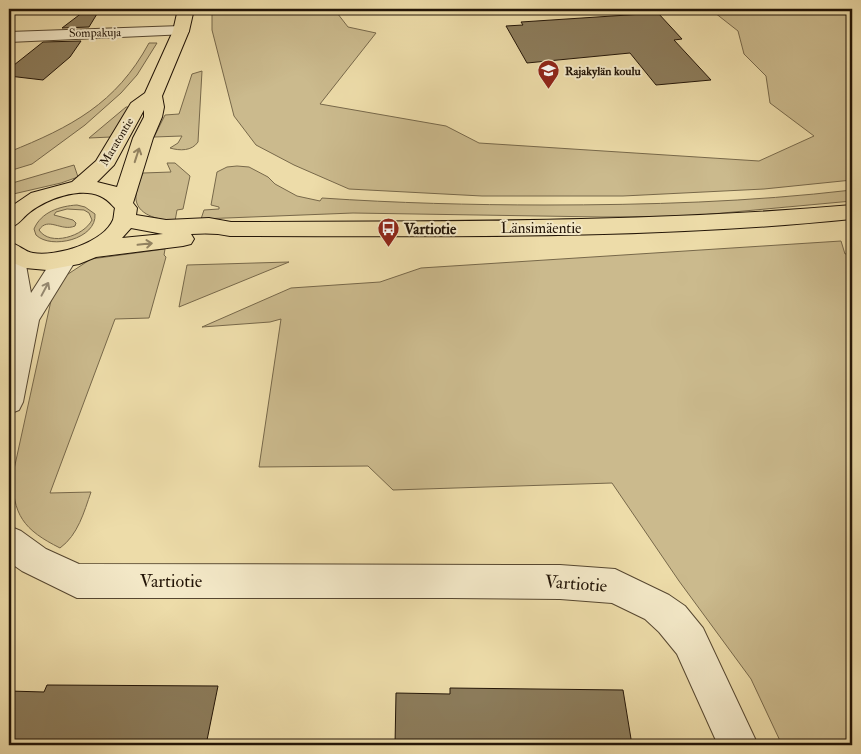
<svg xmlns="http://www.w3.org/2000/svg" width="861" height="754" font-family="'IM FELL Double Pica',serif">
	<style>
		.green { fill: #cbba8d; stroke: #77684a; fill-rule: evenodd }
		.building { fill: #8c7c5b; stroke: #231507 }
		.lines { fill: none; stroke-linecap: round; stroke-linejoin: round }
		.minor-casing { stroke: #564730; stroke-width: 2 }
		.major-casing { stroke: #231507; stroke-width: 2 }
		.minor { fill: #f3e8c7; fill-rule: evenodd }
		.major { fill: #eddca9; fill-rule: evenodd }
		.oneway { stroke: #928260 }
		.oneway2 { stroke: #958971 }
		.labels { text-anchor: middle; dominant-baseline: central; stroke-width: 4; stroke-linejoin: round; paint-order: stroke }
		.far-street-label { font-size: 12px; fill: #231507; stroke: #f3e8c7 }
		.far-poi-label { font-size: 12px; font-weight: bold; fill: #231507; stroke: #f3e8c7; text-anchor: start }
		.street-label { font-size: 15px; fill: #231507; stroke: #f3e8c7 }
		.poi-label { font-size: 15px; font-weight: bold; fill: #231507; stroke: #f3e8c7; text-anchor: start }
		.near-street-label { font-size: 18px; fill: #231507; stroke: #f3e8c7 }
	</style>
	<rect width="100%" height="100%" fill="#eddca9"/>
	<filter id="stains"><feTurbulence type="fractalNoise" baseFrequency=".004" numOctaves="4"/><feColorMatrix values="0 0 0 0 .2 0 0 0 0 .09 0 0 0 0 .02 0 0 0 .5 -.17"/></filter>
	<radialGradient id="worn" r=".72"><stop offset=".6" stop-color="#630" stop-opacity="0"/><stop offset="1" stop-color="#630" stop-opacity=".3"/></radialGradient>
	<!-- green -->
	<g class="green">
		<path d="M212,9h122l14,18 28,6 -56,71 126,22 33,17 280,18 55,-25 -44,-33 -4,-27 -22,-22 -6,-23 -28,-22h136l6,7v164l-88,9 -141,7h-141l-133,-7 -55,-24 -38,-20 -22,-29 -22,-86z"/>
		<path d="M149,43h8l-20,32 -16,18 -36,32 -53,39 -23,7v-19c62,-25 107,-48 140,-109z"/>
		<path d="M202,71l-4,71c-6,9 -18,9 -28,6l8,-5 4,-7 -28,1 11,-22 14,-1 13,-40z"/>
		<path d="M126,107h3l-18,30 -22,1z"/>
		<path d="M167,163h8l15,13 -7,33 -6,1 -2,11c-13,-1 -36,-4 -39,-21 -1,-8 4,-20 7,-27l28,-1z"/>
		<path d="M74,165l4,12 -17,6 -52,12v-11z"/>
		<path d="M237,166l12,1 19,10 7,7 22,12 23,5 2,-3c74,5 149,7 223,7 103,0 205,-3 307,-15v11l-162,15 -88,1 -249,-4 -152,6 3,-9 15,-1v-2l-8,-2 6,-33 10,-5z"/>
		<path d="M77,205l8,2 10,7c2,25 -44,36 -59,21l-2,-6c7,-17 26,-23 43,-24zM67,209l17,1 5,3 3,7c-8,16 -42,27 -53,10 9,-14 22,2 36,-4l1,-3 -3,-3 -19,-5 2,-3z"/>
		<path d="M841,241l4,13 7,-1v492h-70l-31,-66 -72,-98 -67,-98 -219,7 -25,-24 -109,1 22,-148 -11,3 -68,5 89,-39 89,-6 41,-14z"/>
		<path d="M165,249l-1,6 2,2 -17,61 -34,1 -65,174 41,-1c-7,20 -13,43 -31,56 -36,-18 -48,-33 -47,-74l39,-178 10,-18 29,-19z"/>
		<path d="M289,262l-110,45 8,-42z"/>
	</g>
	<!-- building -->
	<g class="building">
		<path d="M87,9h13l-11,18 -27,1z"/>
		<path d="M658,13l24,26 -8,1 37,40 -55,5 -26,-32 -103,10 -21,-37 17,-1 -2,-3z"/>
		<path d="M81,41l-11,16 -27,23 -34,-4v-7l34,-27z"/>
		<path d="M47,685l171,1 -12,59h-197v-54l35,1z"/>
		<path d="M450,688l173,2 9,55h-237l1,-52 54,1z"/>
	</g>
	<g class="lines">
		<defs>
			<g id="minor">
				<path d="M181,26l6,2 2,3 -2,3 -178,8v-10z"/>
				<path d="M12,246l8,2 4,6 7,39 25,-39 8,-2 8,2 4,6 -37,60 -16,82 -4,8 -10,4v-73l5,-24 -5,-12v-58z"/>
				<path d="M9,526l12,5 25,18 33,15 481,1 55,4 54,26 16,11 18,22 55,117h-40l-41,-91 -18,-22 -14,-13 -33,-16 -52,-4 -110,-1h-373l-55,-27 -13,-9z"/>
			</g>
			<path id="major" d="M178,9h16l-5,22 -27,65 2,11 -2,10 -9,21 -20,65 4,5 -1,7 30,5 43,-2 22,4c207,-1 414,1 621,-17v14c-206,21 -415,17 -622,17 -13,-3 -25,-3 -39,-2l3,5 -3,5 -8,2 -87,11 -17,7 -32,6 -22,-2 -16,-7v-19c9,2 16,10 24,11 23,4 70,-10 80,-33 1,-3 1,-8 2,-12 -5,-5 -8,-9 -15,-12 -21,-9 -53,3 -70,16 -8,6 -11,13 -21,16v-20l22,-15 41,-11 24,-21 35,-58 14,-10 28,-62zM144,110v7l-11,21 -16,49 -20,-5 17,-17zM131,228l32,6 -41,4z"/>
		</defs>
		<!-- minor casing -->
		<use href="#minor" class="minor-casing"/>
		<!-- major casing -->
		<use href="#major" class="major-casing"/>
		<!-- minor -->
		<use href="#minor" class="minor"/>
		<!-- major -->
		<use href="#major" class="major"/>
	</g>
	<!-- one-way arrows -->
	<defs><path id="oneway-shaft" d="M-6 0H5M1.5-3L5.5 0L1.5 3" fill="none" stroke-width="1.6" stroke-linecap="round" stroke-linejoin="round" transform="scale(1.25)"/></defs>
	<g class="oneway">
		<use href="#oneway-shaft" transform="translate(137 155) rotate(-72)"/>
		<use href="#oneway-shaft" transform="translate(145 244) rotate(-6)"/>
	</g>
	<use class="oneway2" href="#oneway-shaft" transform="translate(45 289) rotate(-62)"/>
	<!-- icons -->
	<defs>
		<symbol id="school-pin" viewBox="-11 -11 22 30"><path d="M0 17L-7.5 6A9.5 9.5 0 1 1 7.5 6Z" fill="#8f2418" stroke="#f3e8c7"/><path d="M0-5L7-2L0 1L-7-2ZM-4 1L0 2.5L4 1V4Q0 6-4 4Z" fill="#fff"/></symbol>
		<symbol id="bus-pin" viewBox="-11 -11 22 30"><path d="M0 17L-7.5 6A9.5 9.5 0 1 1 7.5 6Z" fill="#8f2418" stroke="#f3e8c7"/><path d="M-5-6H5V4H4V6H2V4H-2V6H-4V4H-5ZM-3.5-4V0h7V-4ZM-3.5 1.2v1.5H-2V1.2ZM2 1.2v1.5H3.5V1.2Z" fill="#fff"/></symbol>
	</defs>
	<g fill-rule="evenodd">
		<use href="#school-pin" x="536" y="58" width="25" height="34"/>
		<use href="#bus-pin" x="376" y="216" width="25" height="34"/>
	</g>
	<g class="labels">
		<!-- far-street labels -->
		<g class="far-street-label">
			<text transform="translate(95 33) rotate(-1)">Sompakuja</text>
			<text transform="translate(117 142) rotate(-59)">Maratontie</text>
		</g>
		<!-- far-poi labels -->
		<g class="far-poi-label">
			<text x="565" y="71">Rajakylän koulu</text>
		</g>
		<!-- street labels -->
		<g class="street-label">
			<text x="541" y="228">Länsimäentie</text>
		</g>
		<!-- poi labels -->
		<g class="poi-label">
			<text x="404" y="229">Vartiotie</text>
		</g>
		<!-- near-street labels -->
		<g class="near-street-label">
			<text x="171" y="581">Vartiotie</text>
			<text transform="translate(576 584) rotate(4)">Vartiotie</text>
		</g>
	</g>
	<!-- margin -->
	<rect width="861" height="754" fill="none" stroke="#eddca9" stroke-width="30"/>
	<rect x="10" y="10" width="841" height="734" fill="none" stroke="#231507" stroke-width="2.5"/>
	<rect x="15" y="15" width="831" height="724" fill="none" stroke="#231507"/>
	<rect width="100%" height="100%" filter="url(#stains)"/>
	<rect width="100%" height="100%" fill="url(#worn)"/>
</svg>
